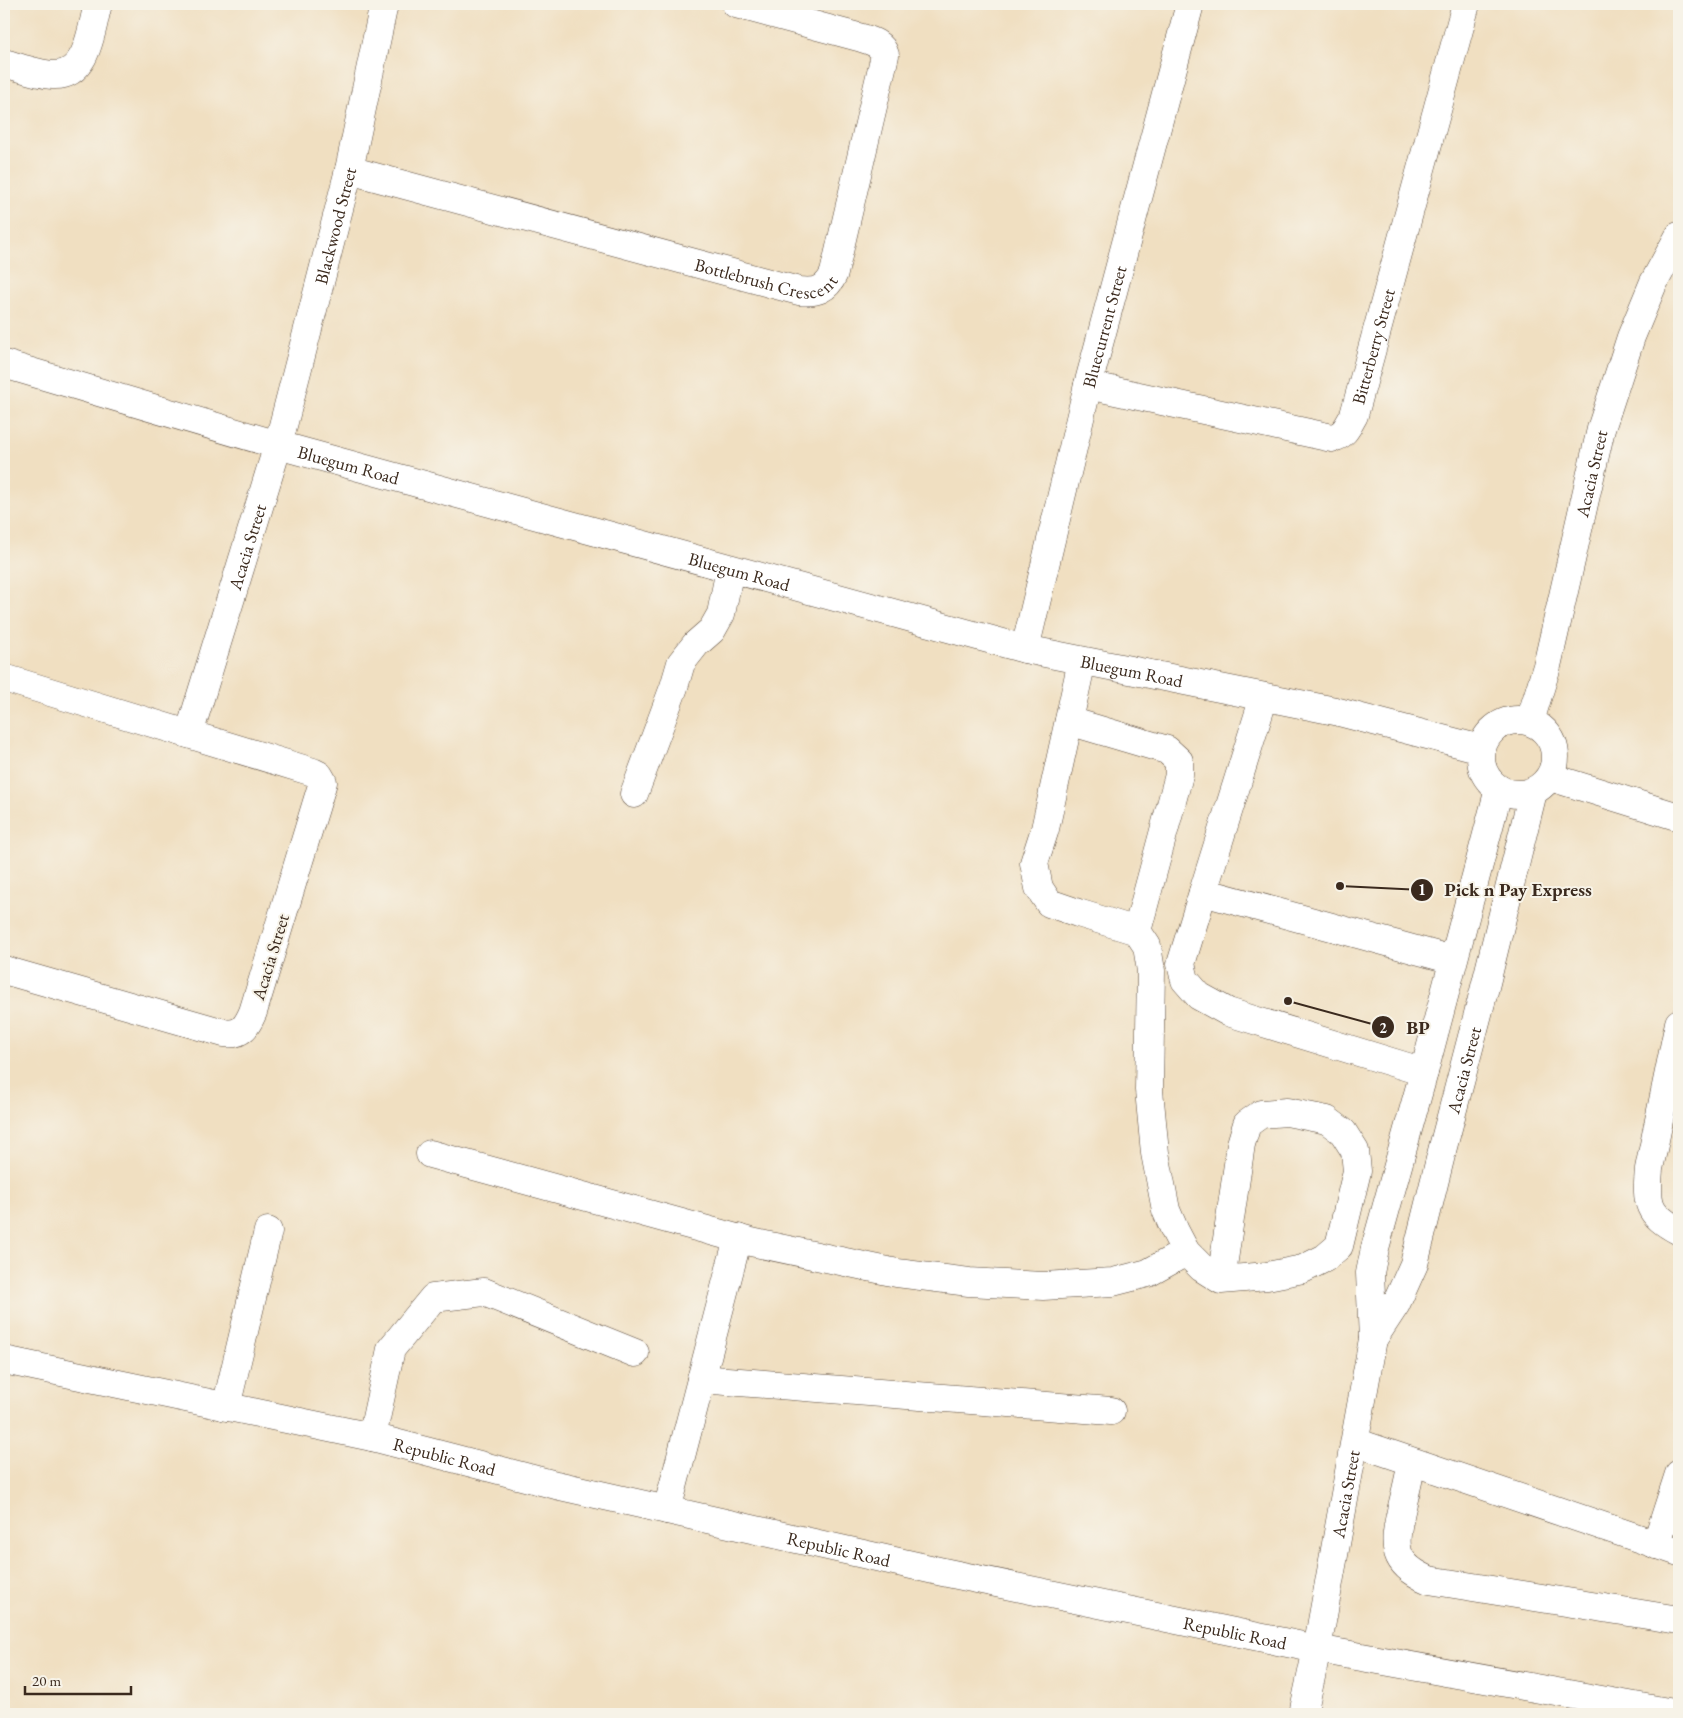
<svg xmlns="http://www.w3.org/2000/svg" width="1683" height="1718" font-family="'EB Garamond',serif">
	<style>
		.lines { fill: none; stroke-linecap: round; stroke-linejoin: round }
		.minor-casing { stroke: #564536; stroke-width: 29 }
		.minor { stroke: #fff; stroke-width: 28 }
		.labels { text-anchor: middle; dominant-baseline: central; stroke-width: 4; stroke-linejoin: round; paint-order: stroke }
		.street-label { font-size: 18px; fill: #3b2a1e; stroke: #f7f3e8 }
		.leader { fill: none; stroke: #3b2a1e; stroke-width: 2 }
		.callout-dot { fill: #3b2a1e; stroke: #f7f3e8; stroke-width: 2 }
		.mark-label { font-size: 15px; text-anchor: middle; font-weight: bold; fill: #fff }
		.callout-label { font-size: 19px; text-anchor: middle; font-weight: bold; fill: #3b2a1e; stroke: #f7f3e8; stroke-width: 4; stroke-linejoin: round; paint-order: stroke }
	</style>
	<rect width="100%" height="100%" fill="#f7f3e8"/>
	<filter id="ink" filterUnits="userSpaceOnUse"><feTurbulence type="fractalNoise" baseFrequency=".02" numOctaves="2"/><feDisplacementMap in="SourceGraphic" scale="10" xChannelSelector="R" yChannelSelector="G"/><feConvolveMatrix kernelMatrix="1 2 1 2 8 2 1 2 1" color-interpolation-filters="sRGB"/></filter>
	<filter id="wash" filterUnits="userSpaceOnUse"><feTurbulence type="fractalNoise" baseFrequency=".0096" numOctaves="4" result="noise"/><feDisplacementMap in="SourceGraphic" scale="20" xChannelSelector="R" yChannelSelector="G"/><feGaussianBlur stdDeviation="1.12" result="paint"/><feColorMatrix in="noise" values="0 0 0 0 0 0 0 0 0 0 0 0 0 0 0 0 0 1.4 0 .05"/><feComposite in="paint" operator="in"/></filter>
	<g filter="url(#wash)">
		<rect width="100%" height="100%" fill="#f0dfc1"/>
	</g>
	<g filter="url(#ink)">
		<g class="lines">
			<defs>
				<g id="minor">
					<path d="M4,63c15,4 33,11 49,12 35,2 38,-46 45,-71"/>
					<path id="s1" d="M349,170l450,121c17,2 28,-1 35,-18l51,-218c-3,-11 -13,-14 -23,-17l-126,-34"/>
					<path id="s2" d="M4,364l274,81 747,204 310,62 146,38"/>
					<path id="s3" d="M1088,385l244,53c12,-2 16,-12 22,-23l112,-411"/>
					<path id="s4" d="M1025,649l63,-264 102,-381"/>
					<path d="M1082,661l-37,168 -11,34 5,25 10,15 29,10 59,18 10,15 4,25 -2,119 6,63 11,57 9,21 11,21 16,16 19,12 46,-4 36,-7 22,-11 14,-12 18,-75 -2,-20 -12,-19 -16,-12 -40,-8 -26,2 -14,10 -6,20 -20,136"/>
					<path d="M4,678l309,94 6,3 4,7 -70,230c-6,14 -12,24 -29,21l-220,-63"/>
					<path d="M1264,697l-61,195 250,68"/>
					<circle cx="1518" cy="757" r="37"/>
					<path d="M1069,721l98,29 12,11v14l-42,156"/>
					<path id="s5" d="M1530,721l17,-55 54,-237 30,-92 22,-53 26,-48"/>
					<path id="s6" d="M189,734l89,-289 71,-275 35,-166"/>
					<path d="M1550,777l129,40"/>
					<path d="M634,794l40,-107 7,-24 15,-19 16,-14 9,-16 9,-45"/>
					<path d="M1203,892l-22,72 4,16 14,16 29,16 196,60"/>
					<path d="M1679,1023l-30,146c-3,34 -2,45 30,62"/>
					<path d="M430,1154l321,88 146,31 72,9 74,4 70,-4 35,-9 38,-21"/>
					<path id="s7" d="M1373,1339l23,-35 18,-40 29,-117 41,-156 49,-199"/>
					<path id="s8" d="M4,1360l368,77 184,48 387,87 374,77 362,65"/>
					<path d="M701,1379l410,32"/>
					<path d="M226,1407l42,-176"/>
					<path d="M372,1437l19,-88 42,-51 51,-6 151,61"/>
					<path d="M1355,1442l324,110"/>
					<path d="M1412,1462c-3,16 -7,33 -11,49 -8,35 -9,53 28,69l250,40"/>
					<path d="M667,1510l71,-272"/>
					<path d="M1656,1545l23,-71"/>
					<path id="s9" d="M1303,1714l14,-65 56,-310 -3,-66 5,-25 49,-176 75,-283"/>
				</g>
			</defs>
			<!-- minor casing -->
			<use href="#minor" class="minor-casing"/>
			<!-- minor -->
			<use href="#minor" class="minor"/>
		</g>
	</g>
	<g class="labels">
		<!-- street labels -->
		<g class="street-label">
			<text stroke="none"><textPath href="#s6" startOffset="529">Blackwood Street</textPath></text>
			<text stroke="none"><textPath href="#s1" startOffset="432">Bottlebrush Crescent</textPath></text>
			<text stroke="none"><textPath href="#s4" startOffset="332">Bluecurrent Street</textPath></text>
			<text stroke="none"><textPath href="#s3" startOffset="354">Bitterberry Street</textPath></text>
			<text stroke="none"><textPath href="#s2" startOffset="359">Bluegum Road</textPath></text>
			<text stroke="none"><textPath href="#s5" startOffset="255">Acacia Street</textPath></text>
			<text stroke="none"><textPath href="#s6" startOffset="196">Acacia Street</textPath></text>
			<text stroke="none"><textPath href="#s2" startOffset="764">Bluegum Road</textPath></text>
			<text stroke="none"><textPath href="#s2" startOffset="1169">Bluegum Road</textPath></text>
			<text transform="translate(270 957) rotate(-73)">Acacia Street</text>
			<text stroke="none"><textPath href="#s7" startOffset="286">Acacia Street</textPath></text>
			<text stroke="none"><textPath href="#s8" startOffset="451">Republic Road</textPath></text>
			<text stroke="none"><textPath href="#s9" startOffset="224">Acacia Street</textPath></text>
			<text stroke="none"><textPath href="#s8" startOffset="856">Republic Road</textPath></text>
			<text stroke="none"><textPath href="#s8" startOffset="1261">Republic Road</textPath></text>
		</g>
	</g>
	<!-- callouts -->
	<path class="leader" d="M1340 886L1422 890M1288 1001L1383 1027"/>
	<g class="callout-dot">
		<circle cx="1340" cy="886" r="5"/>
		<circle cx="1288" cy="1001" r="5"/>
		<circle cx="1422" cy="890" r="12"/>
		<circle cx="1383" cy="1027" r="12"/>
	</g>
	<g class="mark-label">
		<text x="1422" y="895">1</text>
		<text x="1383" y="1033">2</text>
	</g>
	<g class="callout-label">
		<text x="1518" y="896">Pick n Pay Express</text>
		<text x="1418" y="1034">BP</text>
	</g>
	<!-- margin -->
	<rect width="1683" height="1718" fill="none" stroke="#f7f3e8" stroke-width="20"/>
	<!-- scale -->
	<path d="M25 1686v8h106v-8" fill="none" stroke="#3b2a1e" stroke-width="2.5"/>
	<text x="32" y="1686" font-size="15" fill="#3b2a1e" stroke="#f7f3e8" stroke-width="4" paint-order="stroke">20 m</text>
</svg>
